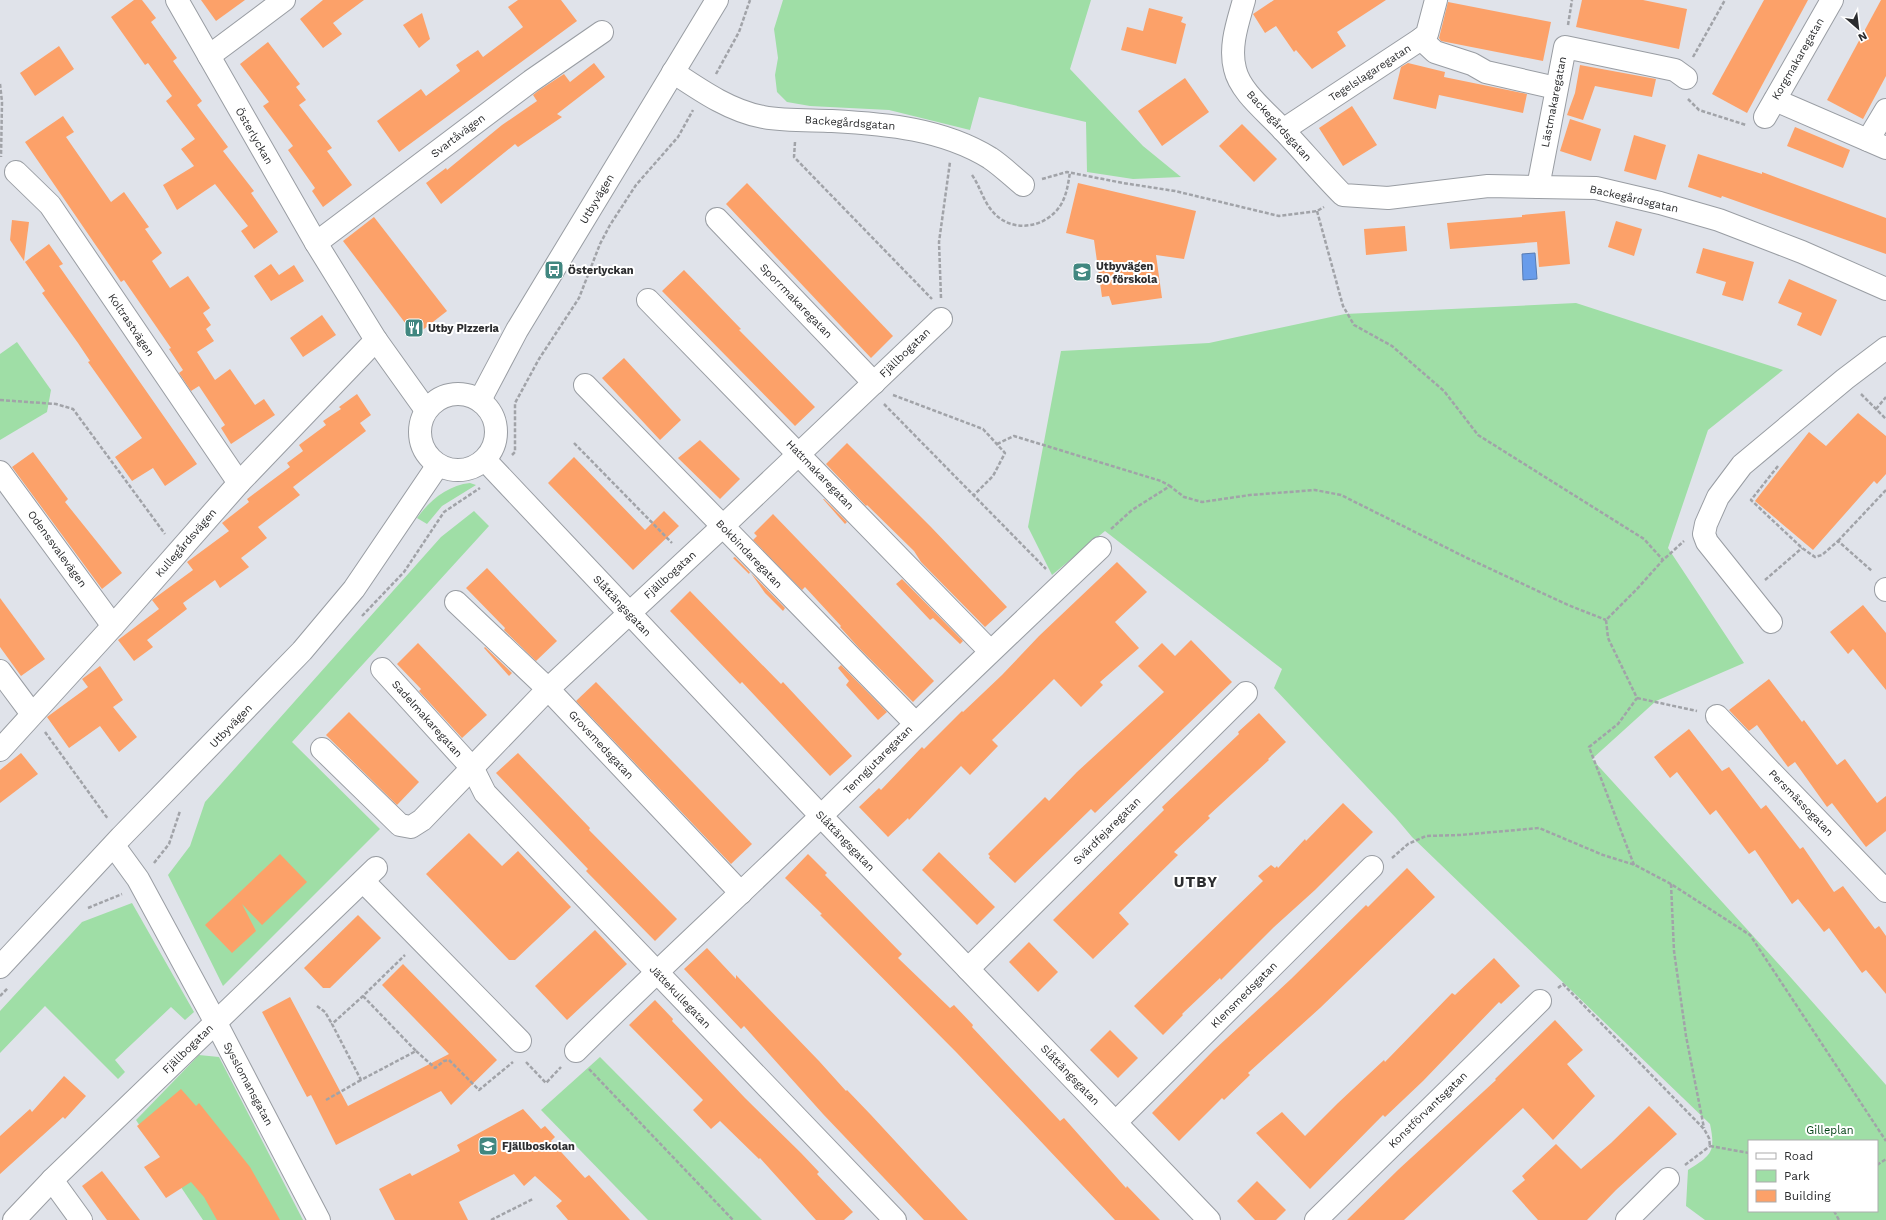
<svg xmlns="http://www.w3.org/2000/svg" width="1886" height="1220" font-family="'Work Sans',sans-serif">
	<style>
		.green { fill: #9fdea6; fill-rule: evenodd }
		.water { fill: #689ceb; stroke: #567bb3 }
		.building { fill: #fca169 }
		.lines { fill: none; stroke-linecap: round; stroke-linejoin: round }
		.minor-casing { stroke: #999da3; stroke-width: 24 }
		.path { stroke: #a1a3a8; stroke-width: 2.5; stroke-dasharray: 4 2; stroke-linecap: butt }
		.minor { stroke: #fff; stroke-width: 22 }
		.labels { text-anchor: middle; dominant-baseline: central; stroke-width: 4; stroke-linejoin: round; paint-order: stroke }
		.street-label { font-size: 11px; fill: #2c2d2f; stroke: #fff }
		.poi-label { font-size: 11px; font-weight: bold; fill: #2c2d2f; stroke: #fff; text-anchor: start }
		.park-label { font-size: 11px; fill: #003f12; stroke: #fff }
		.district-label { font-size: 15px; font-weight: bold; letter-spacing: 1px; fill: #2c2d2f; stroke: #fff }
	</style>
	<rect width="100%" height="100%" fill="#e0e3ea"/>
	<!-- green -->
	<g class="green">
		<path d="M783,0h308l-21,69 73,77 38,31 -48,2 -46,-7 -1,-50 -107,-25 -9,33 -81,-20 -79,-4 -23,-4 -10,-10 -2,-17 3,-17 -4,-29z"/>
		<path d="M1576,303l207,67 -75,60 -40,118 76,115 -88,38 -64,58 193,212 101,114v135h-181l-19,-14 2,-36c23,-15 28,-17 22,-46l-298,-287 -16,-19 -122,-130 8,-19 -177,-138 -53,44 -24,-48 33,-176 148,-8 136,-29zM1749,1141h128v70h-128z"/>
		<path d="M17,342l34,48 -4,22 -47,28v-86z"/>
		<path d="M470,483l6,2 -34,21 -15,18 -10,-6c12,-17 31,-33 53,-35z"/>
		<path d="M474,511l15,15 -197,216 88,87 -157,157 -55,-111 22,-29 15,-44 236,-265z"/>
		<path d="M132,903l62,109 -9,8 -14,-13 -56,53 10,12 -7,7 -73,-73 -45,47v-42l82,-89z"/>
		<path d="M199,1055l20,2 84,163h-100l-67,-100z"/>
		<path d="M600,1057l162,163h-114l-107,-110z"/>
	</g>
	<!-- water -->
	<path class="water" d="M1535,253l2,26 -14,1 -1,-26z"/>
	<!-- building -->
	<g class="building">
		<path d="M134,0h8l14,18 -5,4 26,36 -4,3 29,40 -5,4 31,42 -5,4 31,40 -3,2 27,39 -24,17 -13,-18 7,-5 -33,-42 -38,26 -14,-25 31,-19 -13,-17 14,-10 -29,-38 6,-5 -24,-33 -3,2 -34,-48z"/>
		<path d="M201,0h44l-29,21z"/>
		<path d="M323,0h41l-31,23 9,11 -19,14 -23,-29z"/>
		<path d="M518,0h43l16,21 -178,131 -22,-31 44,-32 5,7 34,-25 -4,-6 22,-15 5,7 40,-30 -15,-20z"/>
		<path d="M1274,0h112l-49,32 9,14 -34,23 -16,-19 -2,2 -18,-26 -11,7 -12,-19z"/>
		<path d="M1582,0h61l44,9 -8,40 -103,-22z"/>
		<path d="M1764,0h44l-61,113 -35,-19z"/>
		<path d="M1881,0h5v76l-23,43 -36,-19z"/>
		<path d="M1448,2l103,20 -8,39 -102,-20 -2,-3z"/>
		<path d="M1149,8l34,9 -2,5 5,2 -10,40 -55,-14 6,-23 16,4z"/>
		<path d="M422,13l8,26 -11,9 -16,-23z"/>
		<path d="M268,42l32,42 -4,3 10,13 -7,5 33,43 -5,3 25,34 -29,22 -11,-16 3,-3 -27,-38 5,-4 -30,-40 6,-4 -29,-38z"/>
		<path d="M59,46l15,23 -39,27 -15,-23z"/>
		<path d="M594,63l11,14 -48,37 5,3 -44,30 -3,-3 -74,60 -15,-21 20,-15 1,2 55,-45 35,-24 -4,-6 5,-4 26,-17 6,8z"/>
		<path d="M1408,63l37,9 -1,5 83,17 -4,19 -84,-18 -3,14 -43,-10 8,-32z"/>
		<path d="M1580,65l76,14 -4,18 -57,-11 -12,34 -16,-5 8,-22z"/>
		<path d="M1185,78l24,34 -47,34 -24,-35z"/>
		<path d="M1352,106l25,39 -34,21 -24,-38z"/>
		<path d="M63,116l11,16 -8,5 45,65 13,-10 25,35 -4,2 17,24 -10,8 18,27 18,-12 22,32 -7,5 8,12 -5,4 8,12 -17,11 18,28 15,-11 25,36 9,-6 11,16 -44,29 -10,-16 4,-3 -26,-39 -8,5 -12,-18 4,-3 -14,-21 2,-1 -47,-68 -3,2 -96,-140z"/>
		<path d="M1570,119l31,10 -10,32 -31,-10z"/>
		<path d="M1242,124l35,35 -23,23 -35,-36z"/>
		<path d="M1795,127l55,23 -7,18 -56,-22z"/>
		<path d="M1634,135l32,10 -10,35 -32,-9z"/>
		<path d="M1698,154l64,20v-2l124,46v36l-164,-58 -1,2 -33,-11z"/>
		<path d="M747,183l146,153 -22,22 -145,-154z"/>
		<path d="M1078,183l118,28 -12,48 -28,-4 6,43 -50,7 -3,-9 -7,1 -8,-57 -28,-7z"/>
		<path d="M1565,211l5,53 -31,3 -2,-25 -87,7 -3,-26 75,-6v-2z"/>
		<path d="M374,217l73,94 -32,25 -72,-95z"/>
		<path d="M12,220l17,2 -5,39 -14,-21z"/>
		<path d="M1616,221l26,8 -8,27 -26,-9z"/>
		<path d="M1405,226l2,25 -41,4 -2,-26z"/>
		<path d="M49,244l14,20 -4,2 138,198 -32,22 -12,-18 -21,13 -17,-24 27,-19 -54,-76 2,-1 -12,-18 -36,-50 3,-2 -20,-29z"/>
		<path d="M1703,248l51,14 -11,39 -21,-6 4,-13 -30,-9z"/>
		<path d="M271,264l8,11 15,-10 10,16 -33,20 -17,-25z"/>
		<path d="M684,270l57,59 -2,1 76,77 -20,19 -133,-135z"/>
		<path d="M1789,279l48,21 -16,36 -24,-11 5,-12 -24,-10z"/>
		<path d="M322,315l14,20 -33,22 -13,-19z"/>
		<path d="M624,358l57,62 -21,20 -58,-62z"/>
		<path d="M357,394l14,21 -11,8 6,8 -73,56 7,8 -42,32 9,11 -26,20 8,9 -29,21 -5,-8 -32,23 4,6 -40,31 6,7 -19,14 -16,-21 41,-31 -7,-9 41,-30 -6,-8 42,-31 -7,-8 27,-21 -2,-3 43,-32 -3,-4 16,-12 -4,-6 27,-20 -3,-4 18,-12 -2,-2z"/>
		<path d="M1858,413l28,23v38l-9,10 -3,-3 -61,69 -58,-49 54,-69 17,14z"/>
		<path d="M700,440l40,39 -20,20 -42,-41z"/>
		<path d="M847,443l84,84 76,80 -22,20 -64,-65 -7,-11 -47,-46 -1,1 -40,-42z"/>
		<path d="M33,452l35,47 -3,3 57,71 -20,16 -90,-122z"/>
		<path d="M574,457l71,73 19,-19 15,15 -46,44 -85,-87z"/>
		<path d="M823,499h1l23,23 -2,2z"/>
		<path d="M773,514l161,167 -21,21 -54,-54 -19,-21 1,-1 -36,-39 -3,3 -49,-50 4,-4 -3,-3z"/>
		<path d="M735,557l50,51 -2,3 -18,-18 -15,-21 -1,2 -16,-16z"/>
		<path d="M1117,562l30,30 -32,30 24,26 -39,34 3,3 -22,22 -27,-28 -62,61 6,6 -28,29 -9,-9 -52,54 -1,-2 -20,19 -29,-30 20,-19 2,2 41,-43 2,2 38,-38 1,1 39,-37 37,-39z"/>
		<path d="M487,568l70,73 -21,20 -32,-31 1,-2 -39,-40z"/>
		<path d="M902,579l61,62 -3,3 -27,-26 -3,2 -34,-36z"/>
		<path d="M690,591l91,93 2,-2 69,74 -22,20 -88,-94 -2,2 -70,-73z"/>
		<path d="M0,598l45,61 -24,17 -21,-29z"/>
		<path d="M1863,605l23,28v57l-33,-41 -5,5 -18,-22z"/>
		<path d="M1191,640l41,42 -137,131 -4,-4 -76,74 -26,-25 1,-2 -2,-2 57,-57 4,4 28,-29 87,-80 -26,-26 24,-23 13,13z"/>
		<path d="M418,643l69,72 -25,23 -43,-47 2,-2 -24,-25z"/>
		<path d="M485,647l27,26 -3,3 -25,-28z"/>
		<path d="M841,665l46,47 -9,8 -32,-35 3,-4 -11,-13z"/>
		<path d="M100,666l23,34 -10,7 24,30 -18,15 -19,-26 -31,22 -22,-31 41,-30 -6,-8z"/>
		<path d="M1769,679l33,43 2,-2 33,45 8,-6 32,44 9,-7v35l-20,16 -34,-44 -5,4 -32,-45 -7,5 -31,-42 -8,6 -20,-21z"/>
		<path d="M596,682l156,162 -21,20 -155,-163z"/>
		<path d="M349,712l70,70 -22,23 -71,-70z"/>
		<path d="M1259,713l27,29 -18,17 1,1 -61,56 2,2 -36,34 4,3 -59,58 10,11 -36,35 -40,-39 111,-110 -2,-3 77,-73 -1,-2z"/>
		<path d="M1689,729l33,42 7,-4 32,42 5,-4 34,44 3,-2 31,45 9,-6 32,43 4,-3 7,10v58l-20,-24 -4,3 -33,-45 -5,4 -26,-33 -6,5 -37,-54 -6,4 -33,-44 -6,5 -33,-43 -7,6 -16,-21z"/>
		<path d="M21,753l17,21 -38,29v-33z"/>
		<path d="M518,753l72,75 -1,2 88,89 -22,22 -69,-70 2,-2 -92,-96z"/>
		<path d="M1343,803l30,29 -58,58 -41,37 -53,53 -1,-2 -38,36 1,1 -20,20 -29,-29 129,-125 -5,-5 13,-11 4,3 2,-2 1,2 27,-29 1,2z"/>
		<path d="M469,833l33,33 16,-15 53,56 -56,53h-6l-83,-86z"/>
		<path d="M939,852l56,55 -18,18 -55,-55z"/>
		<path d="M280,854l27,28 -45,43 -20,-21 14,27 -24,22 -27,-28z"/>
		<path d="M808,854l19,19 -2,2 77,79 -4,4 52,50 4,-3 19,20 -1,2 88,94 4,-3 62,70 1,-2 33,34h-45l-158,-167 -137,-138 2,-1 -37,-36z"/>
		<path d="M1407,868l28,29 -115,111 -72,65 2,2 -26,25 -2,-2 -43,43 -27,-28 61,-62 78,-72 75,-74 2,2z"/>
		<path d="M358,915l23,23 -51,50h-7l-19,-20z"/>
		<path d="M595,930l32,34 -60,56 -32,-34z"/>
		<path d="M1029,942l29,30 -20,20 -29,-30z"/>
		<path d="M707,948l29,31v-4l83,86 27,30 1,-1 24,25 97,105h-44l-101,-106 -79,-88 -3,3 -57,-60z"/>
		<path d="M1494,958l26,28 -19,18 -2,-2 -76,79 -38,36 -2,-2 -73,74 -54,-56 26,-21 23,24 33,-33 46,-43 1,2 67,-69 3,2z"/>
		<path d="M403,964l94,96 -46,45 -10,-14 -105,54 -25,-50 -4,2 -45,-85 28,-15 58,109 101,-52 -67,-69z"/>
		<path d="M655,1000l18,19 -1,2 73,77 56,55 18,19 -2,2 36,38 -9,8h-28l-56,-62 -1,1 -39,-38 -9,8 -18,-19 10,-10 -74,-75z"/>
		<path d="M1555,1020l28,30 -16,14 28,32 -42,44 -30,-32 -119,112h-57l52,-51 97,-89 -1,-1z"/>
		<path d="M1110,1030l28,28 -20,20 -28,-28z"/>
		<path d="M64,1076l22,20 -21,23 -2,-2 -63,57v-38l30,-27 2,3z"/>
		<path d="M181,1089l15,17 3,-3 51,64 30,53h-63l-13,-23 -13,-15 -25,16 -22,-31 16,-10 -23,-31z"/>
		<path d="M1649,1106l28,28 -61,56 -29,30h-49l-26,-29 13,-11 -3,-4 34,-32 25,25 30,-26z"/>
		<path d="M523,1109l18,20 4,-3 10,11 -4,4 34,37 4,-3 41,45h-62l-12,-14 6,-5 -27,-25 -11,10 -10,-12 -55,28 9,18h-73l-16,-31 31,-16 2,3 48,-25 -3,-6z"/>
		<path d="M102,1171l38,49h-33l-25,-34z"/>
		<path d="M1257,1181l29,29 -10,10h-21l-18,-19z"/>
	</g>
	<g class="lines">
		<defs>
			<g id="minor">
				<path d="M177,0l139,243 60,97 50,70"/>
				<path d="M1244,0c-6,22 -15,46 -9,69 5,23 33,44 48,61 21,22 39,44 60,65l45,3 100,-12 108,2 64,15 59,17 83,32 84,37"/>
				<path d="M1421,39l14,13 37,12 14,8 70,16"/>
				<path d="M209,56l75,-56"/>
				<path d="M673,72c27,18 57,39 90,45 22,4 47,3 69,4 55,3 111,8 158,37 12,8 22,18 33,27"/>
				<path d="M1775,100l111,48"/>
				<path d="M1765,117l67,-117"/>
				<path d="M1283,130l138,-91 6,-5 9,-34"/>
				<path d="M1868,140l18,-30"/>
				<path d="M16,172l34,33 189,278"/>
				<path d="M1538,187l27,-140 110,23 11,8"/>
				<path d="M717,219l157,164"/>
				<path d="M316,243l215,-162 71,-49"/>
				<path d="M648,300l342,351"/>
				<path d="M585,385l330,338"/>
				<circle cx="458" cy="432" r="38"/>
				<path d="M480,400l37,-70 200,-330"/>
				<path d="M485,460l336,356 388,404"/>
				<path d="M0,472l113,154"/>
				<path d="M1886,589v1"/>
				<path d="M456,602l92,87 193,204"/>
				<path d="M1771,622l-64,-80 -3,-8 2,-10 12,-27 24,-32 103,-86 41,-31"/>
				<path d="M382,669l91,100 12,24 410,427"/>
				<path d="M0,671l32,43"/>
				<path d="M1717,716l169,175"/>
				<path d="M322,749l78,76 11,2 11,-7 126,-131 174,-162 219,-208"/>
				<path d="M0,750l113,-124 126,-143 137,-143"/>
				<path d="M114,846l24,33 78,144 103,197"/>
				<path d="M363,881l157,160"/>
				<path d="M0,967l121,-130 181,-186 52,-62 84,-124"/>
				<path d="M968,969l278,-276"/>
				<path d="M576,1051c80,-80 164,-156 245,-235 92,-90 185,-179 279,-268"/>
				<path d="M1116,1122l256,-255"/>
				<path d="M52,1180l29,40"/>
				<path d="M14,1220l38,-40 324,-312"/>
				<path d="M1316,1220l224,-219"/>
				<path d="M1627,1220l41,-41"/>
			</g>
		</defs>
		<!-- minor casing -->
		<use href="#minor" class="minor-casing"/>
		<!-- path -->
		<g class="path">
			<path d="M1568,25l4,-25"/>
			<path d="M1693,57l32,-57"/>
			<path d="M716,74l23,-42 11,-32"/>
			<path d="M0,84l2,18 -1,55"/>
			<path d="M1688,99l11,11 47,15"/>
			<path d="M795,142l-1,15 138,142"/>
			<path d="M972,175c8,11 11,26 21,37 17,20 48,17 64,-2 9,-10 11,-25 13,-38"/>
			<path d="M1042,179l25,-7 56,11 52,8 104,25 38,-5 7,-4"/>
			<path d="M1317,211l26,95 11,19 38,21 52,45 34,44 166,104 19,21"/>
			<path d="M941,298l-2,-56 11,-80"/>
			<path d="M1861,394l25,25"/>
			<path d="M893,395l90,34 22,24 -12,23 -19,19"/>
			<path d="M0,400l56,4 17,5 92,125"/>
			<path d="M884,404l162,165"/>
			<path d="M1876,409l10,-12"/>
			<path d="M574,443l98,100"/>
			<path d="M997,444l17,-8 147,45 9,5"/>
			<path d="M512,455l3,-3v-49l24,-44 40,-61 21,-54 10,-19 26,-40 42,-48 15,-27"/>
			<path d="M1778,466l-27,34 51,48 13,9 7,-2 16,-14 34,30"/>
			<path d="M1111,529l21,-19 38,-24 14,11 18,5 48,-7 65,-5 26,5 126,63 101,47 38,15"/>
			<path d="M1838,541l48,-51"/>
			<path d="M1765,580l37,-32"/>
			<path d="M362,616l42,-44 40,-60 36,-24"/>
			<path d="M1637,698l60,13"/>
			<path d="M45,732l63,87"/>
			<path d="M1392,858l16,-14 18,-8 34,-1 79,-7 64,27 32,10 36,19 79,51 136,206"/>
			<path d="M154,863l15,-19 11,-33"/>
			<path d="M1634,865l-45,-118 29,-23 19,-26 -29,-60 -2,-18 31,-31 26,-29 21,-19"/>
			<path d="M1671,884l3,67 12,85 18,92"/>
			<path d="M88,908l34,-14"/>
			<path d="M1558,988l5,-4 141,145 5,9 1,8"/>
			<path d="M0,996l8,-8"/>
			<path d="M363,996l53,55 -55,29 -29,-56 31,-28 42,-41"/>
			<path d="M317,1006l8,6 7,12"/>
			<path d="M416,1051l19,17 9,-7 5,-1 30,30 34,-28"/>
			<path d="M526,1062l20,21 15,-16"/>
			<path d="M589,1069l144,151"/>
			<path d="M326,1100l35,-20"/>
			<path d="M1710,1146l39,7"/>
			<path d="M1685,1165l25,-19"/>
			<path d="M1877,1165l9,-6"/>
			<path d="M1834,1211l5,9"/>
			<path d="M491,1220l42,-21"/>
		</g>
		<!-- minor -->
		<use href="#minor" class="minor"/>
	</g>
	<!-- icons -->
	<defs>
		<symbol id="bus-square" viewBox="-11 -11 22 22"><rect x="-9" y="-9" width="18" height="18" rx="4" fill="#418780" stroke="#fff"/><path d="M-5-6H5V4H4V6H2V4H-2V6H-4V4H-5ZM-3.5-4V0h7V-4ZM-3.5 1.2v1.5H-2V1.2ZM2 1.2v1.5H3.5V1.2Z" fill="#fff"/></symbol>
		<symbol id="school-square" viewBox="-11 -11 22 22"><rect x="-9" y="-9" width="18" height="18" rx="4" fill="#418780" stroke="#fff"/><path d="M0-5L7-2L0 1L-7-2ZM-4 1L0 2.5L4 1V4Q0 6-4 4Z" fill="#fff"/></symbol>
		<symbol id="restaurant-square" viewBox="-11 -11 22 22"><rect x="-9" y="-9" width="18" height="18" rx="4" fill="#418780" stroke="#fff"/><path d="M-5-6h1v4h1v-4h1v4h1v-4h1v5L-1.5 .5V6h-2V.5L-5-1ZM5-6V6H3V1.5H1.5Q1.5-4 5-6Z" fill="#fff"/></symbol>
	</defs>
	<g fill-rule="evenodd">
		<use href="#bus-square" x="543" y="259" width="22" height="22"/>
		<use href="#school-square" x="1071" y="261" width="22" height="22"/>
		<use href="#restaurant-square" x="403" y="317" width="22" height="22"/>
		<use href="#school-square" x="477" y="1135" width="22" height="22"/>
	</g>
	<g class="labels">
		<!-- street labels -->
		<g class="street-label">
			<text transform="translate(1798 59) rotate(-60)">Korgmakaregatan</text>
			<text transform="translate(1370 73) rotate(-33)">Tegelslagaregatan</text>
			<text transform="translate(1554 102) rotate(-79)">Lästmakaregatan</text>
			<text transform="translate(850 123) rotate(4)">Backegårdsgatan</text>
			<text transform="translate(1279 126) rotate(48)">Backegårdsgatan</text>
			<text transform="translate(254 136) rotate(60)">Österlyckan</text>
			<text transform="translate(458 136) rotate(-37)">Svartåvägen</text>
			<text transform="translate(597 199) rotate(-59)">Utbyvägen</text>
			<text transform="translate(1634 199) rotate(13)">Backegårdsgatan</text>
			<text transform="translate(796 301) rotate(46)">Sporrmakaregatan</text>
			<text transform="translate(131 325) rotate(56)">Koltrastvägen</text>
			<text transform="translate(905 353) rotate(-44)">Fjällbogatan</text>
			<text transform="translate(820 475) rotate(46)">Hattmakaregatan</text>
			<text transform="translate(186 543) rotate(-49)">Kullegårdsvägen</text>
			<text transform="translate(57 549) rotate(54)">Odenssvalevägen</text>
			<text transform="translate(749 554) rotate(46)">Bokbindaregatan</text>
			<text transform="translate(670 575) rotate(-42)">Fjällbogatan</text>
			<text transform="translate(622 606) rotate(47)">Slåttängsgatan</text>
			<text transform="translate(427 719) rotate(48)">Sadelmakaregatan</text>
			<text transform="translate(231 726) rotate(-46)">Utbyvägen</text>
			<text transform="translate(601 745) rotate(47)">Grovsmedsgatan</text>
			<text transform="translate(878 760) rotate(-45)">Tenngjutaregatan</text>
			<text transform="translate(1801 803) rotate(46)">Persmässogatan</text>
			<text transform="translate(1107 831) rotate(-45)">Svärdfejaregatan</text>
			<text transform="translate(845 841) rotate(46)">Slåttängsgatan</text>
			<text transform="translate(1244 995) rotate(-45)">Klensmedsgatan</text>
			<text transform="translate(680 997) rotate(46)">Jättekullegatan</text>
			<text transform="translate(188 1049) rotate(-44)">Fjällbogatan</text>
			<text transform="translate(1070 1075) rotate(46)">Slåttängsgatan</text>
			<text transform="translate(248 1084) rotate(62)">Sysslomansgatan</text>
			<text transform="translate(1428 1110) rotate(-44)">Konstförvantsgatan</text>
		</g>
		<!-- poi labels -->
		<g class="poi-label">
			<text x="1096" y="266">Utbyvägen<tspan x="1096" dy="13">50 förskola</tspan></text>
			<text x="568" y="270">Österlyckan</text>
			<text x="428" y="328">Utby Pizzeria</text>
			<text x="502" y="1146">Fjällboskolan</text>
		</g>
		<!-- park labels -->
		<g class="park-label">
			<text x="1830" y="1130">Gilleplan</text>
		</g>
		<!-- district labels -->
		<g class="district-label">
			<text x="1196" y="882">UTBY</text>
		</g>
	</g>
	<!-- legend -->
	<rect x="1748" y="1140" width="130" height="72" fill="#ffffff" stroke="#ababac"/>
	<rect x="1756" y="1153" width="20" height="6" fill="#ffffff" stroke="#ababac"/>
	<text x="1784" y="1160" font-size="12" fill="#2c2d2f">Road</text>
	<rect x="1756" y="1170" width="20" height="12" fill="#9fdea6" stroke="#ababac"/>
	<text x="1784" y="1180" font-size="12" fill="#2c2d2f">Park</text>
	<rect x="1756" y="1190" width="20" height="12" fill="#fca169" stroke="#ababac"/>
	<text x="1784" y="1200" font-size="12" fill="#2c2d2f">Building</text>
	<!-- north arrow -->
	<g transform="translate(1858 28) rotate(152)" stroke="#ffffff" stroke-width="3" paint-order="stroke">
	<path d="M0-3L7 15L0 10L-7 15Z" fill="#2c2d2f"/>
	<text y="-6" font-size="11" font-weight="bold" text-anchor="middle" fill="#2c2d2f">N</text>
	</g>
</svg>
